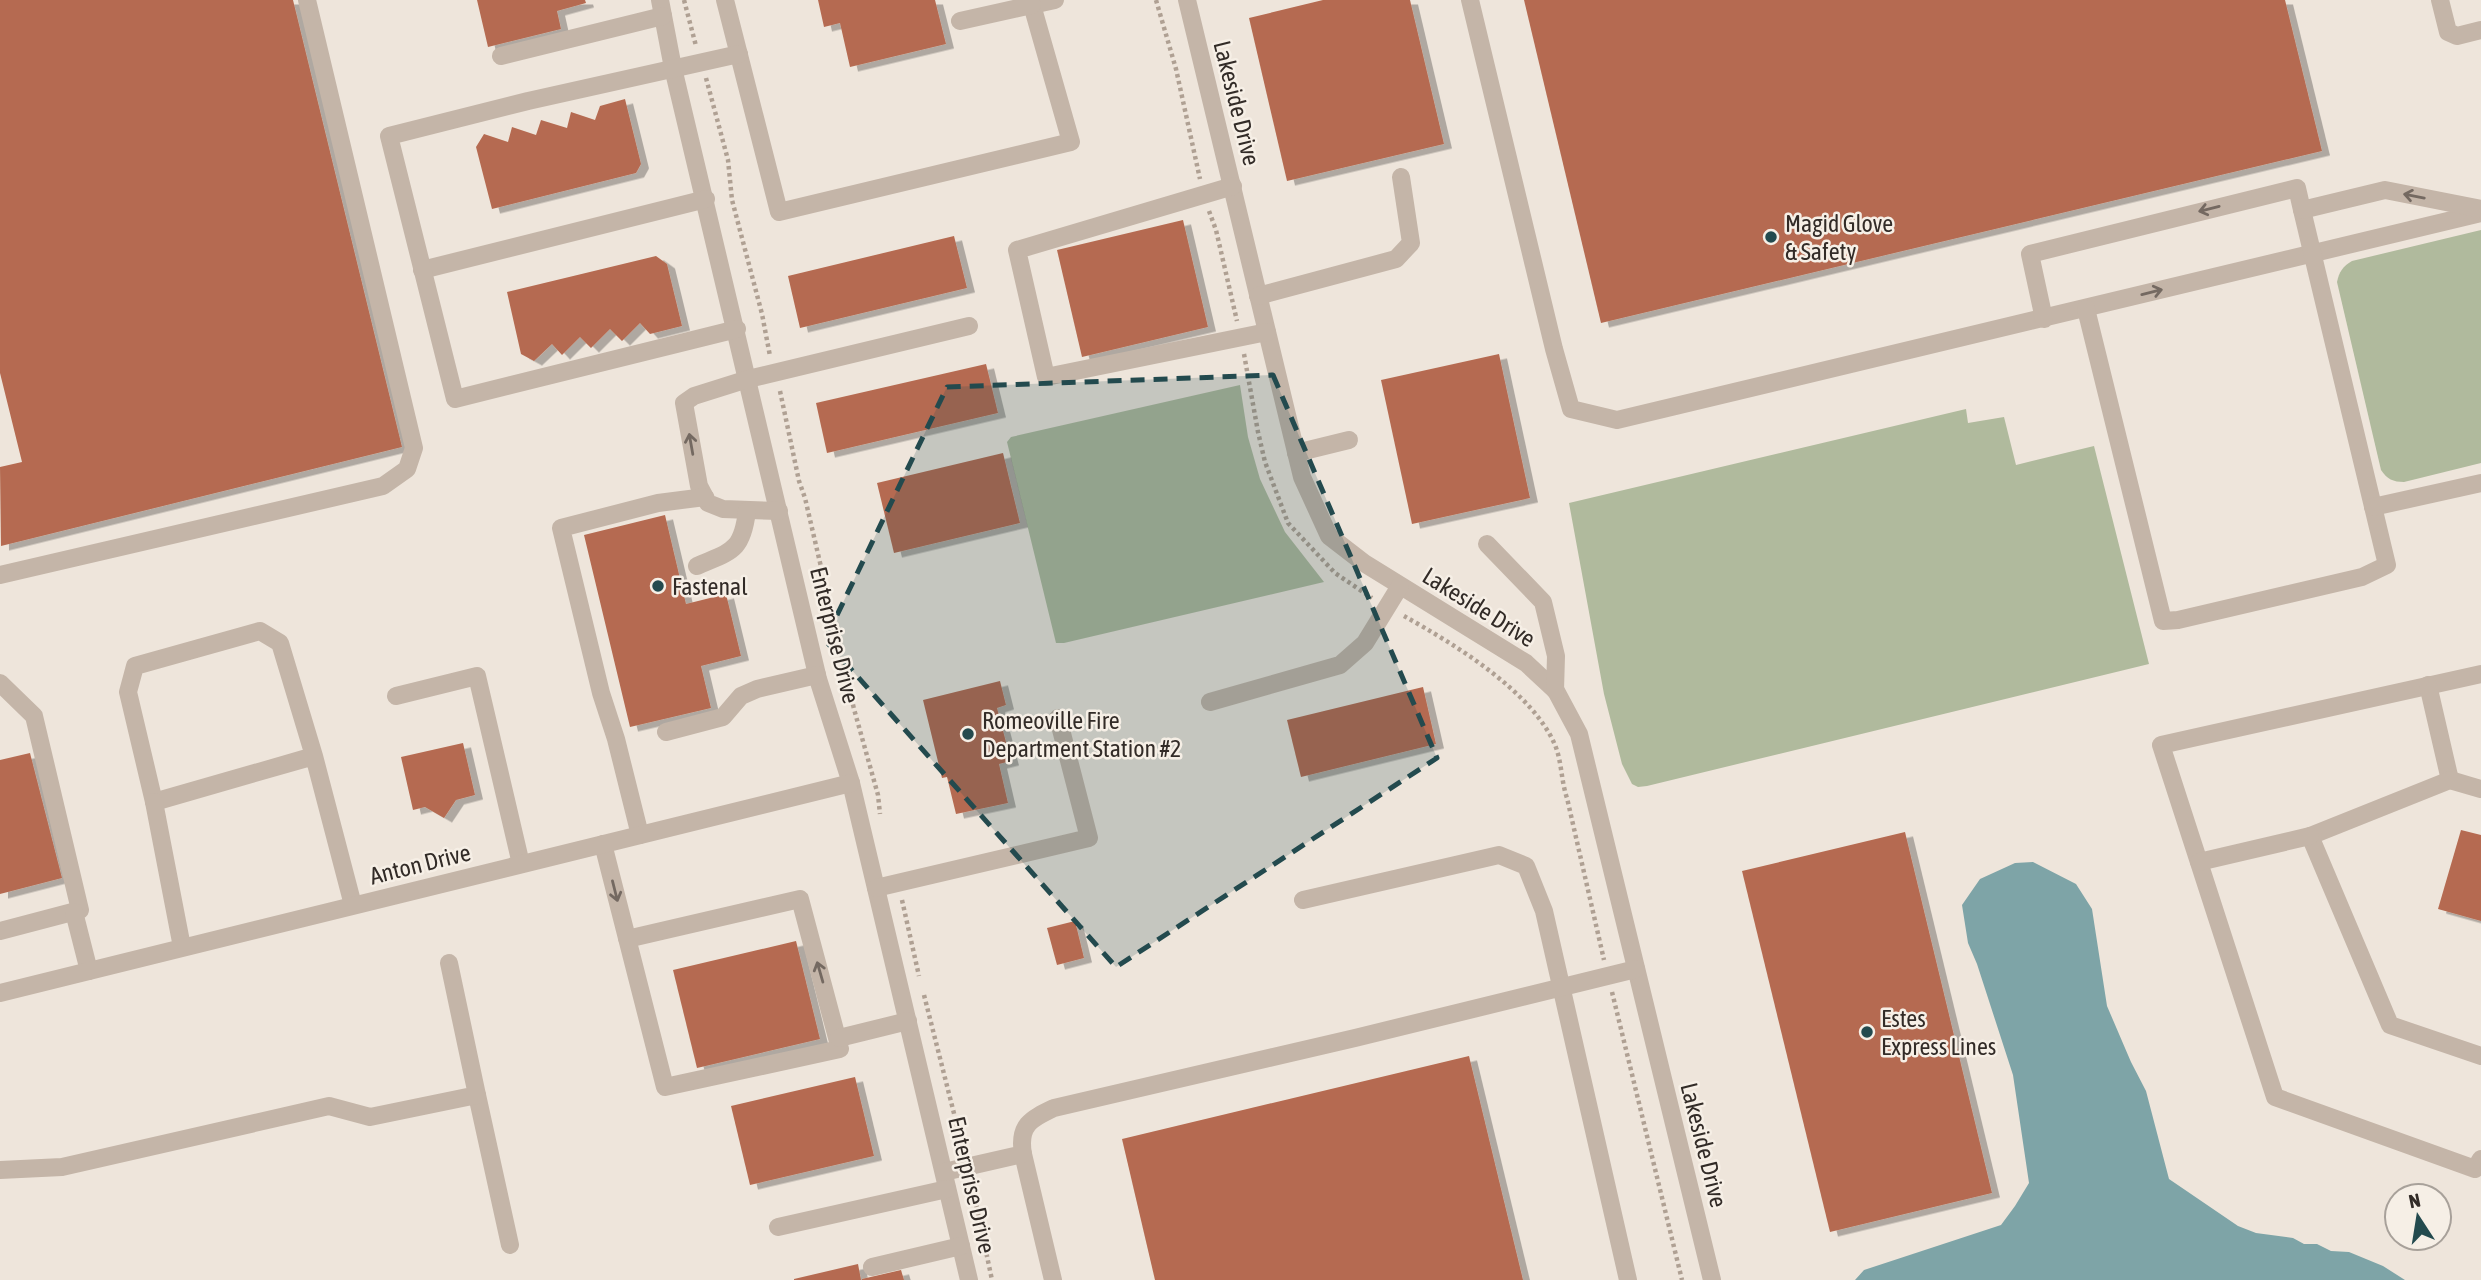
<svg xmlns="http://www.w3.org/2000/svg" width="2481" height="1280" font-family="'Asap Condensed',sans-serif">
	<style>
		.green { fill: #b0ba9d }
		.water { fill: #7ea4a7 }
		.building { fill: #b56b51; filter: url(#shadow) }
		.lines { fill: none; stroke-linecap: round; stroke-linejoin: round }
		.path { stroke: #afa093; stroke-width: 4.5; stroke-dasharray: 3.5 3.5; stroke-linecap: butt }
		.minor { stroke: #c4b5a8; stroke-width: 18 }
		.oneway { stroke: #746961 }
		.marked { fill: #234a4e; fill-opacity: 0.2; stroke: #234a4e; stroke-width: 5; stroke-dasharray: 14 9; stroke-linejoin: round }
		.poi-dot { fill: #234a4e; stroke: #f6efe6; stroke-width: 2.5 }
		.labels { text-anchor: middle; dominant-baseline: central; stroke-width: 5; stroke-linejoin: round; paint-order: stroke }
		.street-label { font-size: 24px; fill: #322b27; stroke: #f6efe6 }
		.poi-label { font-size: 24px; fill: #322b27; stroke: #f6efe6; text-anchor: start }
	</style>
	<defs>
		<filter id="shadow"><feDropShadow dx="8" dy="4.5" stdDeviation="0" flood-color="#0004"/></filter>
	</defs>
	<rect width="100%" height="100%" fill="#eee5db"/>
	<!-- green -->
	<g class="green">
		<path d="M2481,230v233l-77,19c-11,0 -17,-3 -23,-12l-44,-188c2,-10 6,-16 15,-21z"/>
		<path d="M1240,385l8,52 12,42 25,53 39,50 -260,61h-8l-49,-201 4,-5z"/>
		<path d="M1966,409l2,14 36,-6 12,48 78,-19 55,218 -502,122 -9,1 -6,-3 -10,-20 -18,-70 -35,-191z"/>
	</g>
	<!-- water -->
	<path class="water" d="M2033,862l43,22 16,25 15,97 24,56 15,29 23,88 69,47 18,7 37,5 11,6h13l14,7 18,1 34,14 22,14h-550l9,-10 137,-45 14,-19 14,-23 -16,-108 -36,-111 -9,-21 -6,-38 18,-26 35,-16z"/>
	<!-- building -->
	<g class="building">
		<path d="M0,0h293l109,447 -401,99 -1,-79 22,-5 -22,-89z"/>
		<path d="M477,0h108l1,3 -29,8 4,18 -73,18z"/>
		<path d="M818,0h117l11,44 -96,23 -10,-44 -16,4z"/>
		<path d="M1323,0h87l34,144 -157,37 -38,-163z"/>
		<path d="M1524,0h761l37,151 -721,172z"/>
		<path d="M625,99l16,65 -5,9 -144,36 -16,-62 8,-13 24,8 4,-15 24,8 5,-15 26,8 4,-16 24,8 5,-14z"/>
		<path d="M1183,220l25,107 -126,30 -25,-107z"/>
		<path d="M954,236l13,52 -167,40 -12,-52z"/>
		<path d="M656,256l11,8 15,62 -32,8 -10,-11 -18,18 -12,-12 -19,19 -11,-11 -18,18 -10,-11 -18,17 -13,-7 -14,-62z"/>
		<path d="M1499,354l31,144 -118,26 -31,-144z"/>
		<path d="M986,364l12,49 -171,40 -11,-50z"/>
		<path d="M1003,453l17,70 -126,30 -17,-70z"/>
		<path d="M665,515l21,89 40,-10 15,62 -40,10 10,42 -81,19 -46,-192z"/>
		<path d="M1000,681l6,24 -9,3 14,53 -12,3 9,39 -52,11 -9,-37 -5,1 -19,-78z"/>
		<path d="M1423,687l13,57 -135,33 -14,-57z"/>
		<path d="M463,743l12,52 -19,5 -12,18 -19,-11 -12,3 -12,-53z"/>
		<path d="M30,753l32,125 -62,16v-134z"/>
		<path d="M2461,830l20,5v86l-43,-12z"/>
		<path d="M1905,832l87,361 -162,39 -88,-361z"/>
		<path d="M1075,921l9,37 -27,7 -10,-37z"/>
		<path d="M796,941l24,98 -123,29 -24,-98z"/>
		<path d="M1469,1056l54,224h-368l-33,-141z"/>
		<path d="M855,1077l19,79 -124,29 -19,-79z"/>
		<path d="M858,1264l3,16h-67v-1z"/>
		<path d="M901,1270l3,10h-42v-1z"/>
	</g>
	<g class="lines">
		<!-- path -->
		<g class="path">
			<path d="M684,0l12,46"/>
			<path d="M1156,0l20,69 24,110"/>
			<path d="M706,78l22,82 4,40 30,114 8,42"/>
			<path d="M1209,211l7,19 21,91"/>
			<path d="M1244,354l14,78 7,30 23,61 47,50 37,25"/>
			<path d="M780,391l19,90 6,17 49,211 24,86 2,19"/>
			<path d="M1404,616c50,28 128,75 151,129 7,17 6,36 12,53l37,162"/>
			<path d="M902,900l17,76"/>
			<path d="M1612,992l70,288"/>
			<path d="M924,995l39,154"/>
			<path d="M972,1185l20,95"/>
		</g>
		<!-- minor -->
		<g class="minor">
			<path d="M660,0l13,68 145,611 33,104 118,497"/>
			<path d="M725,0l54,212 292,-70 -39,-137 23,-5"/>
			<path d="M1187,0l115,477 27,59 35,27 162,100 30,28 23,43 133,546"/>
			<path d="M1470,0l84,349 17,60 46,11 864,-207"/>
			<path d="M2440,0l8,32 9,4 24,-6"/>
			<path d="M960,21l72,-16"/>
			<path d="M501,56l162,-40"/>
			<path d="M1233,186l-216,64 29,127 221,-45"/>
			<path d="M422,270l284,-71"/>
			<path d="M1258,296l138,-37 15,-16 -10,-66"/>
			<path d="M2086,309l77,312 15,-1 184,-43 25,-12 -85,-355"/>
			<path d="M2044,319l-14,-65 267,-66 5,22 83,-20 96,19"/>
			<path d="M737,329l-282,70 -66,-263 139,-35 211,-47"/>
			<path d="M1296,453l53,-13"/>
			<path d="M2373,507l108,-24"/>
			<path d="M779,511l-56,-2 -15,-6 -9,-17 -15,-83 10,-7 54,-17 221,-53"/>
			<path d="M1487,544l56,58 13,54 -1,34"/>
			<path d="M697,566c34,-15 45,-14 50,-55"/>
			<path d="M0,575l383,-89 24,-17 7,-21 -107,-448"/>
			<path d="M2481,674l-320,71 114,352 200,72 6,-10"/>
			<path d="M0,683l34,33 46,194 -80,21"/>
			<path d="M2428,685l22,95"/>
			<path d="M396,696l81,-20 44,188"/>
			<path d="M1210,702l130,-37 25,-22 35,-57"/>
			<path d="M666,732l57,-15 18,-21 16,-7 60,-14"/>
			<path d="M314,756l-160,46 -26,-110 7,-26 125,-35 20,12 34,113 39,149"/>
			<path d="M2481,789l-31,-9 -140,56 80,189 91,31"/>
			<path d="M154,802l28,145"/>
			<path d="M640,835l-24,-96 -15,-46 -40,-165 97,-25 47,-6"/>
			<path d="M603,844l62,243 175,-38 -40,-150 -173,40"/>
			<path d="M2199,862l111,-26"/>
			<path d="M876,888l213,-50 -31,-120"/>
			<path d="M1303,900l196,-45 27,11 18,45 84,369"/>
			<path d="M74,912l15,59"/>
			<path d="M0,993l851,-210"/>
			<path d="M839,1038l69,-17"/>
			<path d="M477,1095l33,150"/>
			<path d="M1023,1154l30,126"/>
			<path d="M0,1170l62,-3 267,-61 41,11 107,-22 -28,-132"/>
			<path d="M944,1172l79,-18c-5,-29 8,-35 31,-46l301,-70 281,-69"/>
			<path d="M778,1227l169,-38"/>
			<path d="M872,1267l89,-21"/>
		</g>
	</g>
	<!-- one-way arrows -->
	<defs><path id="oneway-shaft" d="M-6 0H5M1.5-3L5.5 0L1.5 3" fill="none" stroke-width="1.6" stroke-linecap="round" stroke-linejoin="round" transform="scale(1.75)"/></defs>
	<g class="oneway">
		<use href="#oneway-shaft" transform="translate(2414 196) rotate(-169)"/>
		<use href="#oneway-shaft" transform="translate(2209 209) rotate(166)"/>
		<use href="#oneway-shaft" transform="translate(2152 292) rotate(-14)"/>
		<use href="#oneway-shaft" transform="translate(691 444) rotate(-100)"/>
		<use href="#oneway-shaft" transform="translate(615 891) rotate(76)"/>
		<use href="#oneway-shaft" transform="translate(820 972) rotate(-106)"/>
	</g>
	<!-- marked area -->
	<path class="marked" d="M1273,375l164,383 -321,209 -291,-327 122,-253z"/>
	<!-- markers -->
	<g class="poi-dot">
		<circle cx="1771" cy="237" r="7"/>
		<circle cx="658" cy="586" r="7"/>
		<circle cx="968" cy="734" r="7"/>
		<circle cx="1867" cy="1032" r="7"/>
	</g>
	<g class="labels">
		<!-- street labels -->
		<g class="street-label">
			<text transform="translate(1237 103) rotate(76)">Lakeside Drive</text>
			<text transform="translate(1479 607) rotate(32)">Lakeside Drive</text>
			<text transform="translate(835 635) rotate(76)">Enterprise Drive</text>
			<text transform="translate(420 864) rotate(-14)">Anton Drive</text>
			<text transform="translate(1704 1145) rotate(76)">Lakeside Drive</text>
			<text transform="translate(972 1185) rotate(77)">Enterprise Drive</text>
		</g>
		<!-- poi labels -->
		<g class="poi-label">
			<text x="1785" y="223">Magid Glove<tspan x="1785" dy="28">&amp; Safety</tspan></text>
			<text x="672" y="586">Fastenal</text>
			<text x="982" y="720">Romeoville Fire<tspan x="982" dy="28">Department Station #2</tspan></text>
			<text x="1881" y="1018">Estes<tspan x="1881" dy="28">Express Lines</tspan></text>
		</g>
	</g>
	<!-- north arrow -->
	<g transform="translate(2418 1217) rotate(348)"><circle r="33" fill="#f6efe6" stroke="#a8a19a" stroke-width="2"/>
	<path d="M0-5L12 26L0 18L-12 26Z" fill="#234a4e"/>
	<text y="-10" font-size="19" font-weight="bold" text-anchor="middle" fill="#322b27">N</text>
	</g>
</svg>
